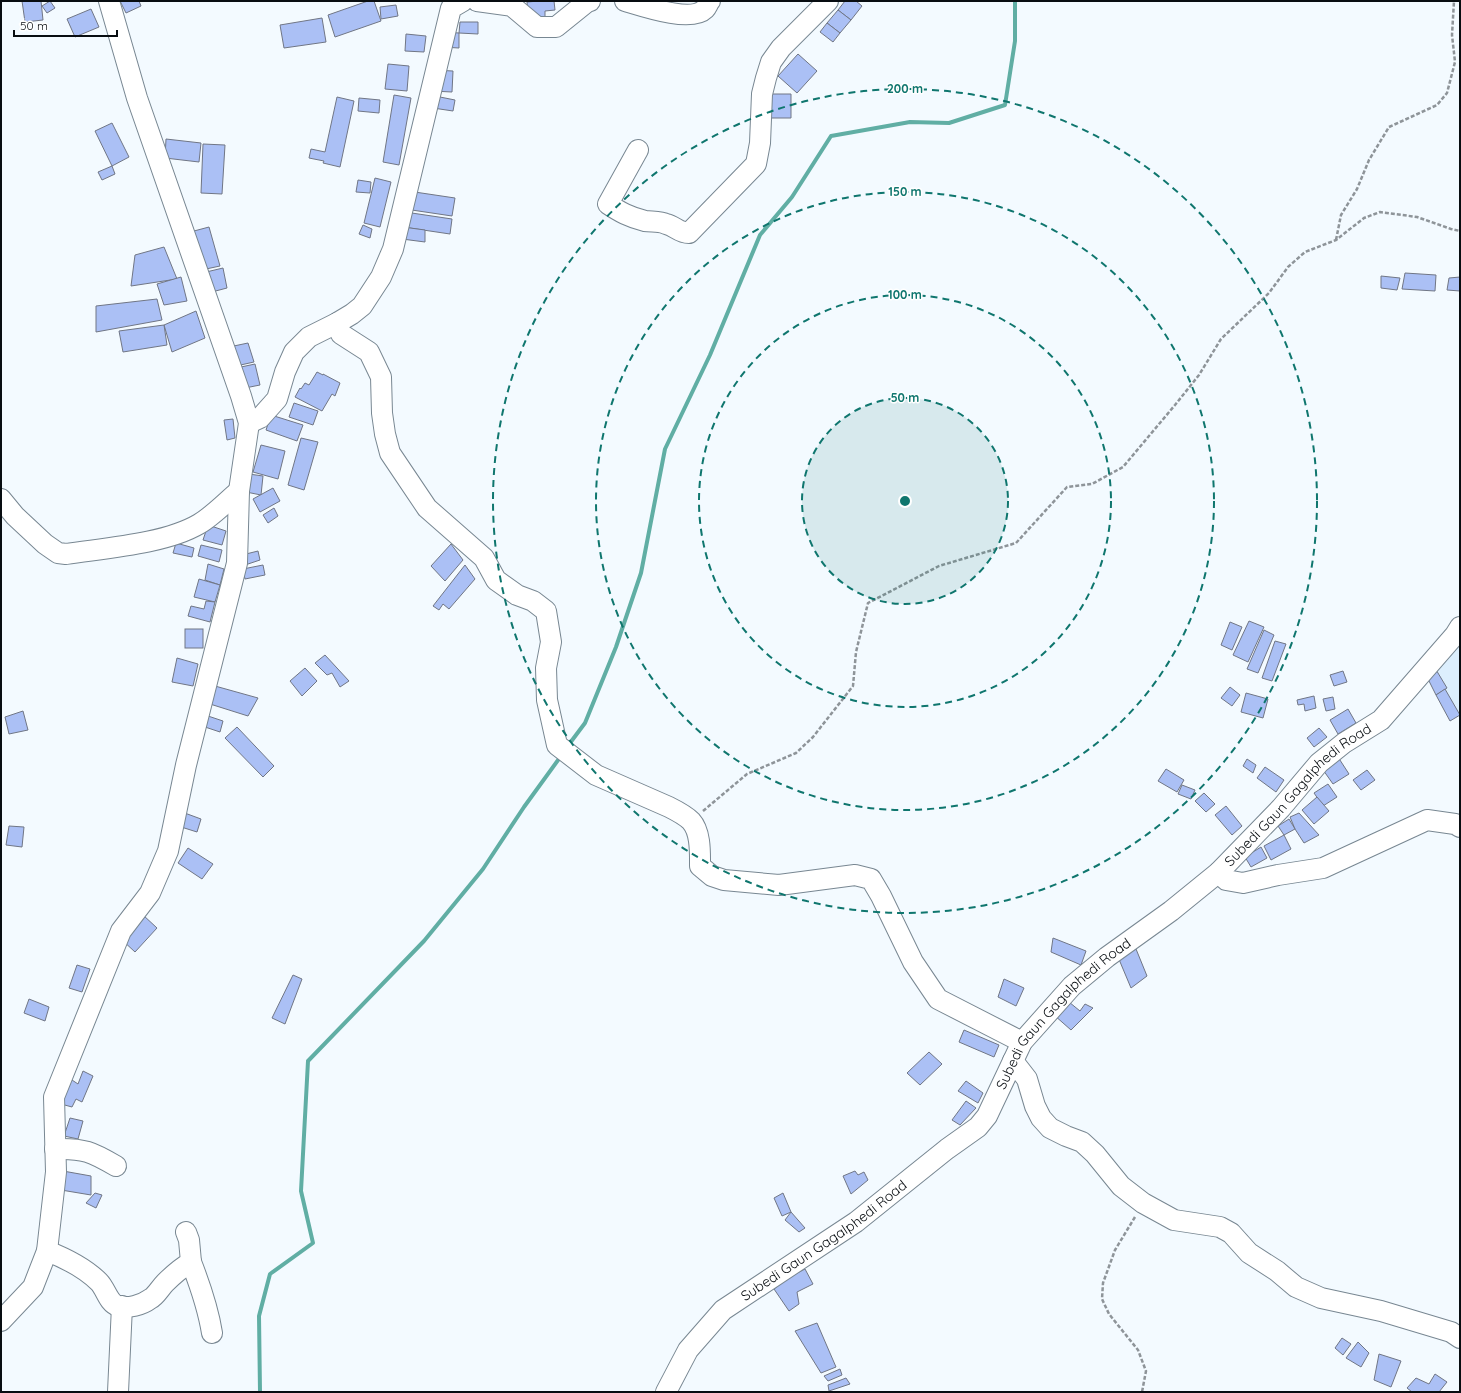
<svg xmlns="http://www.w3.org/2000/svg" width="1461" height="1393" font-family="Quicksand,sans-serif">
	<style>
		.built { fill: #ddeffd }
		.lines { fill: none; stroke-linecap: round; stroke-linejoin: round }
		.stream { stroke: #60aea4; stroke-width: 4 }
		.building { fill: #abc0f5; stroke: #707685 }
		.minor-casing { stroke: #788792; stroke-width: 22 }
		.path { stroke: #8e9499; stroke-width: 2.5; stroke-dasharray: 4 2; stroke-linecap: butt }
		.minor { stroke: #fff; stroke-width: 20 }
		.ring { fill: none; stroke: #0f766e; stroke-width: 2; stroke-dasharray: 7 5 }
		.labels { text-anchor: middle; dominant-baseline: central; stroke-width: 3; stroke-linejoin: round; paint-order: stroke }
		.street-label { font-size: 14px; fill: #080d11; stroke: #fff }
		.centre { fill: #0f766e; stroke: #fff; stroke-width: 2 }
		.ring-label { font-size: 12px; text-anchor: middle; font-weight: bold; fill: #0f766e; stroke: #fff; stroke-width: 3; stroke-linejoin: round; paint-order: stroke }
	</style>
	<rect width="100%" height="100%" fill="#f3faff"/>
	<!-- built -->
	<path class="built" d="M1460,624v91l-10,6 -24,-46z"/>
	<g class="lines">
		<!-- stream -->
		<g class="stream">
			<path d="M567,747l18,-24 31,-76 25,-74 24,-124 45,-94 50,-120 32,-38 39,-61 79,-14 39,1 56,-18 10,-64v-40"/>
			<path d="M260,1392l-1,-76 11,-42 43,-31 -12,-52 7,-130 116,-120 59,-72 41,-62 37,-51"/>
		</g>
	</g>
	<!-- building -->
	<g class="building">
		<path d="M22,1h19l2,19 -18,2z"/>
		<path d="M50,1l5,7 -8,5 -5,-7z"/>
		<path d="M120,1h19l2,5 -15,7z"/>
		<path d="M368,1h6l7,20 -46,16 -7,-22z"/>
		<path d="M539,1h15l1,9 -10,1v6h8v4l-25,-7 -1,-12z"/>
		<path d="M845,1h11l6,5 -11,14 -13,-10z"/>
		<path d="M396,5l2,11 -17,3 -1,-12z"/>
		<path d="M91,9l8,18 -24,10 -8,-18z"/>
		<path d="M838,10l13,10 -11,13 -13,-10z"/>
		<path d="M322,18l4,24 -42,6 -4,-23z"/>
		<path d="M460,22h18v12l-19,-1z"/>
		<path d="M827,23l13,10 -7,9 -13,-10z"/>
		<path d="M443,32l16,1v15l-17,-1z"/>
		<path d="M406,34l20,2 -2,16 -19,-1z"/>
		<path d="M798,54l19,17 -20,22 -19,-17z"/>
		<path d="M388,64l21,2 -2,25 -22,-2z"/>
		<path d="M433,70l20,1 -1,21 -20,-1z"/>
		<path d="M771,94h20v24h-21z"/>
		<path d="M394,95l17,3 -12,67 -16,-3z"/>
		<path d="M435,96l20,4 -2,11 -20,-3z"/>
		<path d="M337,97l17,4 -14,66 -17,-4 1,-2 -15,-3 2,-9 14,3z"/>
		<path d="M359,98l21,2 -1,13 -21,-2z"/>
		<path d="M112,123l17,34 -17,9 -17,-35z"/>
		<path d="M166,139l35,4 -2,19 -34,-4z"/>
		<path d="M203,144l22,1 -3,49 -21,-1z"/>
		<path d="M112,166l3,8 -13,6 -4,-8z"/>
		<path d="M375,178l16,4 -11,45 -16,-4z"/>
		<path d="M358,180l13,2 -1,11 -14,-1z"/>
		<path d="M408,191l47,7 -3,18 -47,-7z"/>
		<path d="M405,212l47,7 -2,15 -47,-7z"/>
		<path d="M363,225l9,4 -2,9 -11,-4z"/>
		<path d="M209,227l11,39 -14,3 -12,-38z"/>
		<path d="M403,227l22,3v12l-23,-3z"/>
		<path d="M164,247l13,32 -46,7 4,-31z"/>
		<path d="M223,268l4,20 -19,5 -6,-20z"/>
		<path d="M1405,273l31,2 -1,16 -33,-2z"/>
		<path d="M1381,276l19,2 -3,12 -16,-2z"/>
		<path d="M181,277l6,24 -23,4 -7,-21z"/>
		<path d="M1460,277v14l-13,-1 2,-12z"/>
		<path d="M157,299l5,21 -66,12v-26z"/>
		<path d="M196,311l9,27 -33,14 -8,-27z"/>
		<path d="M164,325l3,20 -44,7 -4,-21z"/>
		<path d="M248,343l6,19 -18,4 -7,-19z"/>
		<path d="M255,364l5,21 -15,3 -4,-21z"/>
		<path d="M317,372l6,3v-1l17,9 -5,13 -3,-2 -10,17 -27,-14 5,-9 1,1 4,-6 4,2z"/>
		<path d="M294,403l24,8 -5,14 -24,-8z"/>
		<path d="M271,415l32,10 -6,16 -31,-11z"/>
		<path d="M233,419l2,19 -8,2 -3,-20z"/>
		<path d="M301,438l17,4 -14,48 -16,-5z"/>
		<path d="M261,445l24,6 -7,28 -25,-7z"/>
		<path d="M249,474l14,2 -2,19 -15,-3z"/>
		<path d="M273,488l7,13 -20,11 -7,-13z"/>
		<path d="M274,508l4,8 -10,7 -5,-8z"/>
		<path d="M208,525l18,6 -4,14 -19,-5z"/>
		<path d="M176,543l18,5 -2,9 -19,-4z"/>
		<path d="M451,544l12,16 -18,21 -14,-15z"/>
		<path d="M201,545l21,5 -3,12 -21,-6z"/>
		<path d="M258,551l2,9 -15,5 -3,-10z"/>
		<path d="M208,564l16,5 -4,16 -15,-5z"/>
		<path d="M263,565l2,10 -20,4 -2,-10z"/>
		<path d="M465,565l10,14 -26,30 -6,-5 -4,6 -6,-4z"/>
		<path d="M199,579l21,6 -5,17 -21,-5z"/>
		<path d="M206,601l9,1 -5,20 -22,-6 3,-10 13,3z"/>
		<path d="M1249,621l15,6 -16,35 -15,-7z"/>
		<path d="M1230,622l12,5 -10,23 -11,-5z"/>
		<rect x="185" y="629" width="18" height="19"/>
		<path d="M1264,630l10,5 -16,38 -11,-4z"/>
		<path d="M1275,641l11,3 -14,37 -10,-3z"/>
		<path d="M325,655l24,26 -9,6 -8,-14 -5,2 -12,-12z"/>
		<path d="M177,658l21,6 -5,22 -21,-4z"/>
		<path d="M305,668l12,13 -15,15 -12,-15z"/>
		<path d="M1435,668l12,20 -11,7 -10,-20z"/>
		<path d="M1343,671l4,11 -13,4 -4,-11z"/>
		<path d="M215,686l43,12 -10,18 -38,-12z"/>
		<path d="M1230,687l10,8 -8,11 -11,-8z"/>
		<path d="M1445,689l15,26 -10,6 -14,-26z"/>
		<path d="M1246,693l22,6 -5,19 -22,-6z"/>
		<path d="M1314,696l2,12 -11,3 -1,-7 -6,1 -1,-5z"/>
		<path d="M1333,697l2,12 -9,2 -3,-12z"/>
		<path d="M1348,709l8,14 -18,11 -8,-14z"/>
		<path d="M23,711l5,19 -19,4 -4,-17z"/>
		<path d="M202,714l21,7 -3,11 -21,-7z"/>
		<path d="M237,727l37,39 -11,11 -38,-39z"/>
		<path d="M1319,728l8,9 -13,10 -7,-9z"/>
		<path d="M1338,757l11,17 -16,10 -12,-17z"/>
		<path d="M1247,759l9,6 -3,8 -10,-7z"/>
		<path d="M1265,767l19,13 -8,12 -19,-14z"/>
		<path d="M1166,769l18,11 -7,12 -19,-11z"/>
		<path d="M1367,770l8,10 -14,10 -8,-10z"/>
		<path d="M1328,784l9,13 -14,9 -9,-13z"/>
		<path d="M1182,785l13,5 -4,9 -13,-5z"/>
		<path d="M1204,793l11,11 -9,8 -11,-11z"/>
		<path d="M1317,797l12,14 -15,13 -12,-14z"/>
		<path d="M1226,806l16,20 -10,9 -17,-20z"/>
		<path d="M182,812l19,7 -4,13 -19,-6z"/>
		<path d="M1299,813l20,22 -15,8 -9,-14 -5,-12z"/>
		<path d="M1289,819l6,10 -11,6 -6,-9z"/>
		<path d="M9,826l15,1 -2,20 -16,-2z"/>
		<path d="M1284,835l7,14 -20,11 -7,-14z"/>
		<path d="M1261,847l6,11 -16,9 -6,-10z"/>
		<path d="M188,848l25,16 -11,15 -24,-16z"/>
		<path d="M143,915l14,13 -22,24 -14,-13z"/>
		<path d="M1053,938l33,13 -5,14 -30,-13z"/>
		<path d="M1136,949l11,27 -16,12 -13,-31z"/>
		<path d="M77,965l13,4 -8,23 -13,-4z"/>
		<path d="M293,975l9,4 -17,45 -13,-6z"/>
		<path d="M1004,979l20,9 -8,18 -18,-9z"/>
		<path d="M29,999l20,8 -4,14 -21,-8z"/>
		<path d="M1069,1002l11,9 5,-7 8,4 -22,22 -17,-15z"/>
		<path d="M964,1030l35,15 -5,12 -35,-15z"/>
		<path d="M929,1052l13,12 -22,21 -13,-12z"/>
		<path d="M83,1071l10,5 -11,26 -6,-3 -4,8 -11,-3 8,-26 9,6z"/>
		<path d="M966,1081l17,12 -5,10 -20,-12z"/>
		<path d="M966,1101l10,7 -16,17 -8,-5z"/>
		<path d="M70,1118l13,3 -5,18 -14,-3z"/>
		<path d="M63,1171l28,5v19l-30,-5z"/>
		<path d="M855,1171l3,4 6,-3 4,8 -17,14 -8,-18z"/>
		<path d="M95,1193l7,2 -6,13 -10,-5z"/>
		<path d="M783,1193l8,19 -9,4 -8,-18z"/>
		<path d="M791,1212l14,16 -6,4 -14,-12z"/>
		<path d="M805,1269l8,15 -16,8 2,12 -10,7 -15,-22 17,-13z"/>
		<path d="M817,1323l19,44 -15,6 -26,-42z"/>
		<path d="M1342,1338l9,6 -8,11 -8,-7z"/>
		<path d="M1358,1342l11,11 -8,14 -15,-9z"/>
		<path d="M1379,1354l22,7 -10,26 -17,-7z"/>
		<path d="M840,1369l2,6 -14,6 -4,-5z"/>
		<path d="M1435,1374l12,8 -8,10h-27l-5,-4 9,-10 13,6z"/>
		<path d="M846,1378l4,6 -21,7 -1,-6z"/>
	</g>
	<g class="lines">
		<defs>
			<g id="minor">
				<path d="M477,1l35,5 25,21h19l31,-25 3,-1"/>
				<path d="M625,1c17,5 66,22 80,8 2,-2 3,-6 5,-8"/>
				<path d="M638,150l-30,54c12,8 21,13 37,17 7,1 15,0 21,3 9,2 13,9 23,9l67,-69 4,-21 2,-49 4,-16 5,-16 10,-14 47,-47"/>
				<path d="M337,323l4,11 28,18 12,25 1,36 3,21 5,19 37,55 57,50 12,22 21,15 16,6 13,10 5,31 -5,26 1,32 10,45 39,30 73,32c8,4 16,8 22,14 10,11 9,32 9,45l12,10 12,4 55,5 76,-10 16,4 10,17 32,66 25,37 84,43"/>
				<path d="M249,423l11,-5 17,-19 8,-27 9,-20 15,-15 28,-14 15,-9 10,-8 19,-29 12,-28 58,-241 12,-7"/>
				<path d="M1,499l14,17 30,28 13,9 8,1c39,-6 99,-10 133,-30 14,-8 28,-23 40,-33"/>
				<path d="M1219,872l7,8 17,3 35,-8 45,-7 104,-48 28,4 5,3"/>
				<path d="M1013,1061l14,18 8,27 6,12 9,10 16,8 16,6 13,12 26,32 22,17 31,17 46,7 11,6 18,20 28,18 19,16 25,11 60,13 70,21 9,6"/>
				<path d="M55,1149c29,-1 37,3 61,17"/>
				<path d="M47,1251c18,7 38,17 52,31 7,7 9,21 19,24 10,3 24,-1 32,-7 6,-3 10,-11 15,-16 8,-8 16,-15 26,-21l-2,-22 -3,-8"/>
				<path d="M191,1262c9,23 17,46 21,71"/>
				<path d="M1,1321l32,-34 14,-36 9,-79 -2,-75 67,-166 29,-38 18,-42 18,-86 51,-202 2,-72 10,-68 -8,-27 -104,-298 -28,-97"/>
				<path d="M118,1392l4,-86"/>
				<path id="s1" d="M666,1392l22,-42 35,-40 133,-88 91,-73 31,-22 9,-11 35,-74 50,-56 35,-29 64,-46 48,-39 62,-64 38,-45 25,-20 37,-23 74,-85 5,-8"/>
			</g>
		</defs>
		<!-- minor casing -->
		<use href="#minor" class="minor-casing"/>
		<!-- path -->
		<g class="path">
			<path d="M1336,240l5,-25 16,-26 12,-29 20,-33 48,-22 10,-12 8,-31 -3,-27 2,-34"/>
			<path d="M703,811l44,-37 49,-21 17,-16 40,-51 3,-34 12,-49 71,-37 77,-23 51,-56 25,-3 31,-17 52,-62 24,-30 22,-36 48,-46 19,-26 17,-15 31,-12 28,-22 16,-6 37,5 34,12 9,2"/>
			<path d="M1135,1217l-20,33 -12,33 -1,16 7,15 29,36 8,21 -4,21"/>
		</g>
		<!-- minor -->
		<use href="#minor" class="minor"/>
	</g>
	<!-- distance rings -->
	<circle cx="905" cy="501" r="103" fill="#0f766e" fill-opacity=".12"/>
	<g class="ring">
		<circle cx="905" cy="501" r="103"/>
		<circle cx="905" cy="501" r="206"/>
		<circle cx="905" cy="501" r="309"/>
		<circle cx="905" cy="501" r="412"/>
	</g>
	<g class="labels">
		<!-- street labels -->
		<g class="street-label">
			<text stroke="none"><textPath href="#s1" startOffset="883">Subedi Gaun Gagalphedi Road</textPath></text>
			<text stroke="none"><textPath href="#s1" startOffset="559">Subedi Gaun Gagalphedi Road</textPath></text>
			<text stroke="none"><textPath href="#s1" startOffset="223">Subedi Gaun Gagalphedi Road</textPath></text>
		</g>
	</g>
	<circle cx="905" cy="501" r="6" class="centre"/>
	<g class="ring-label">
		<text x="905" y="93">200 m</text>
		<text x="905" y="196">150 m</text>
		<text x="905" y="299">100 m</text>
		<text x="905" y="402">50 m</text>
	</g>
	<!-- border -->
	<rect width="1461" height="1393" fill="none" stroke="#080d11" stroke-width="4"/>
	<!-- scale -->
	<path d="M14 30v6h103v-6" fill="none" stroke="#080d11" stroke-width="2"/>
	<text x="20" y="30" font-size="12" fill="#080d11" stroke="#ffffff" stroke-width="3" paint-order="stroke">50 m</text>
</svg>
